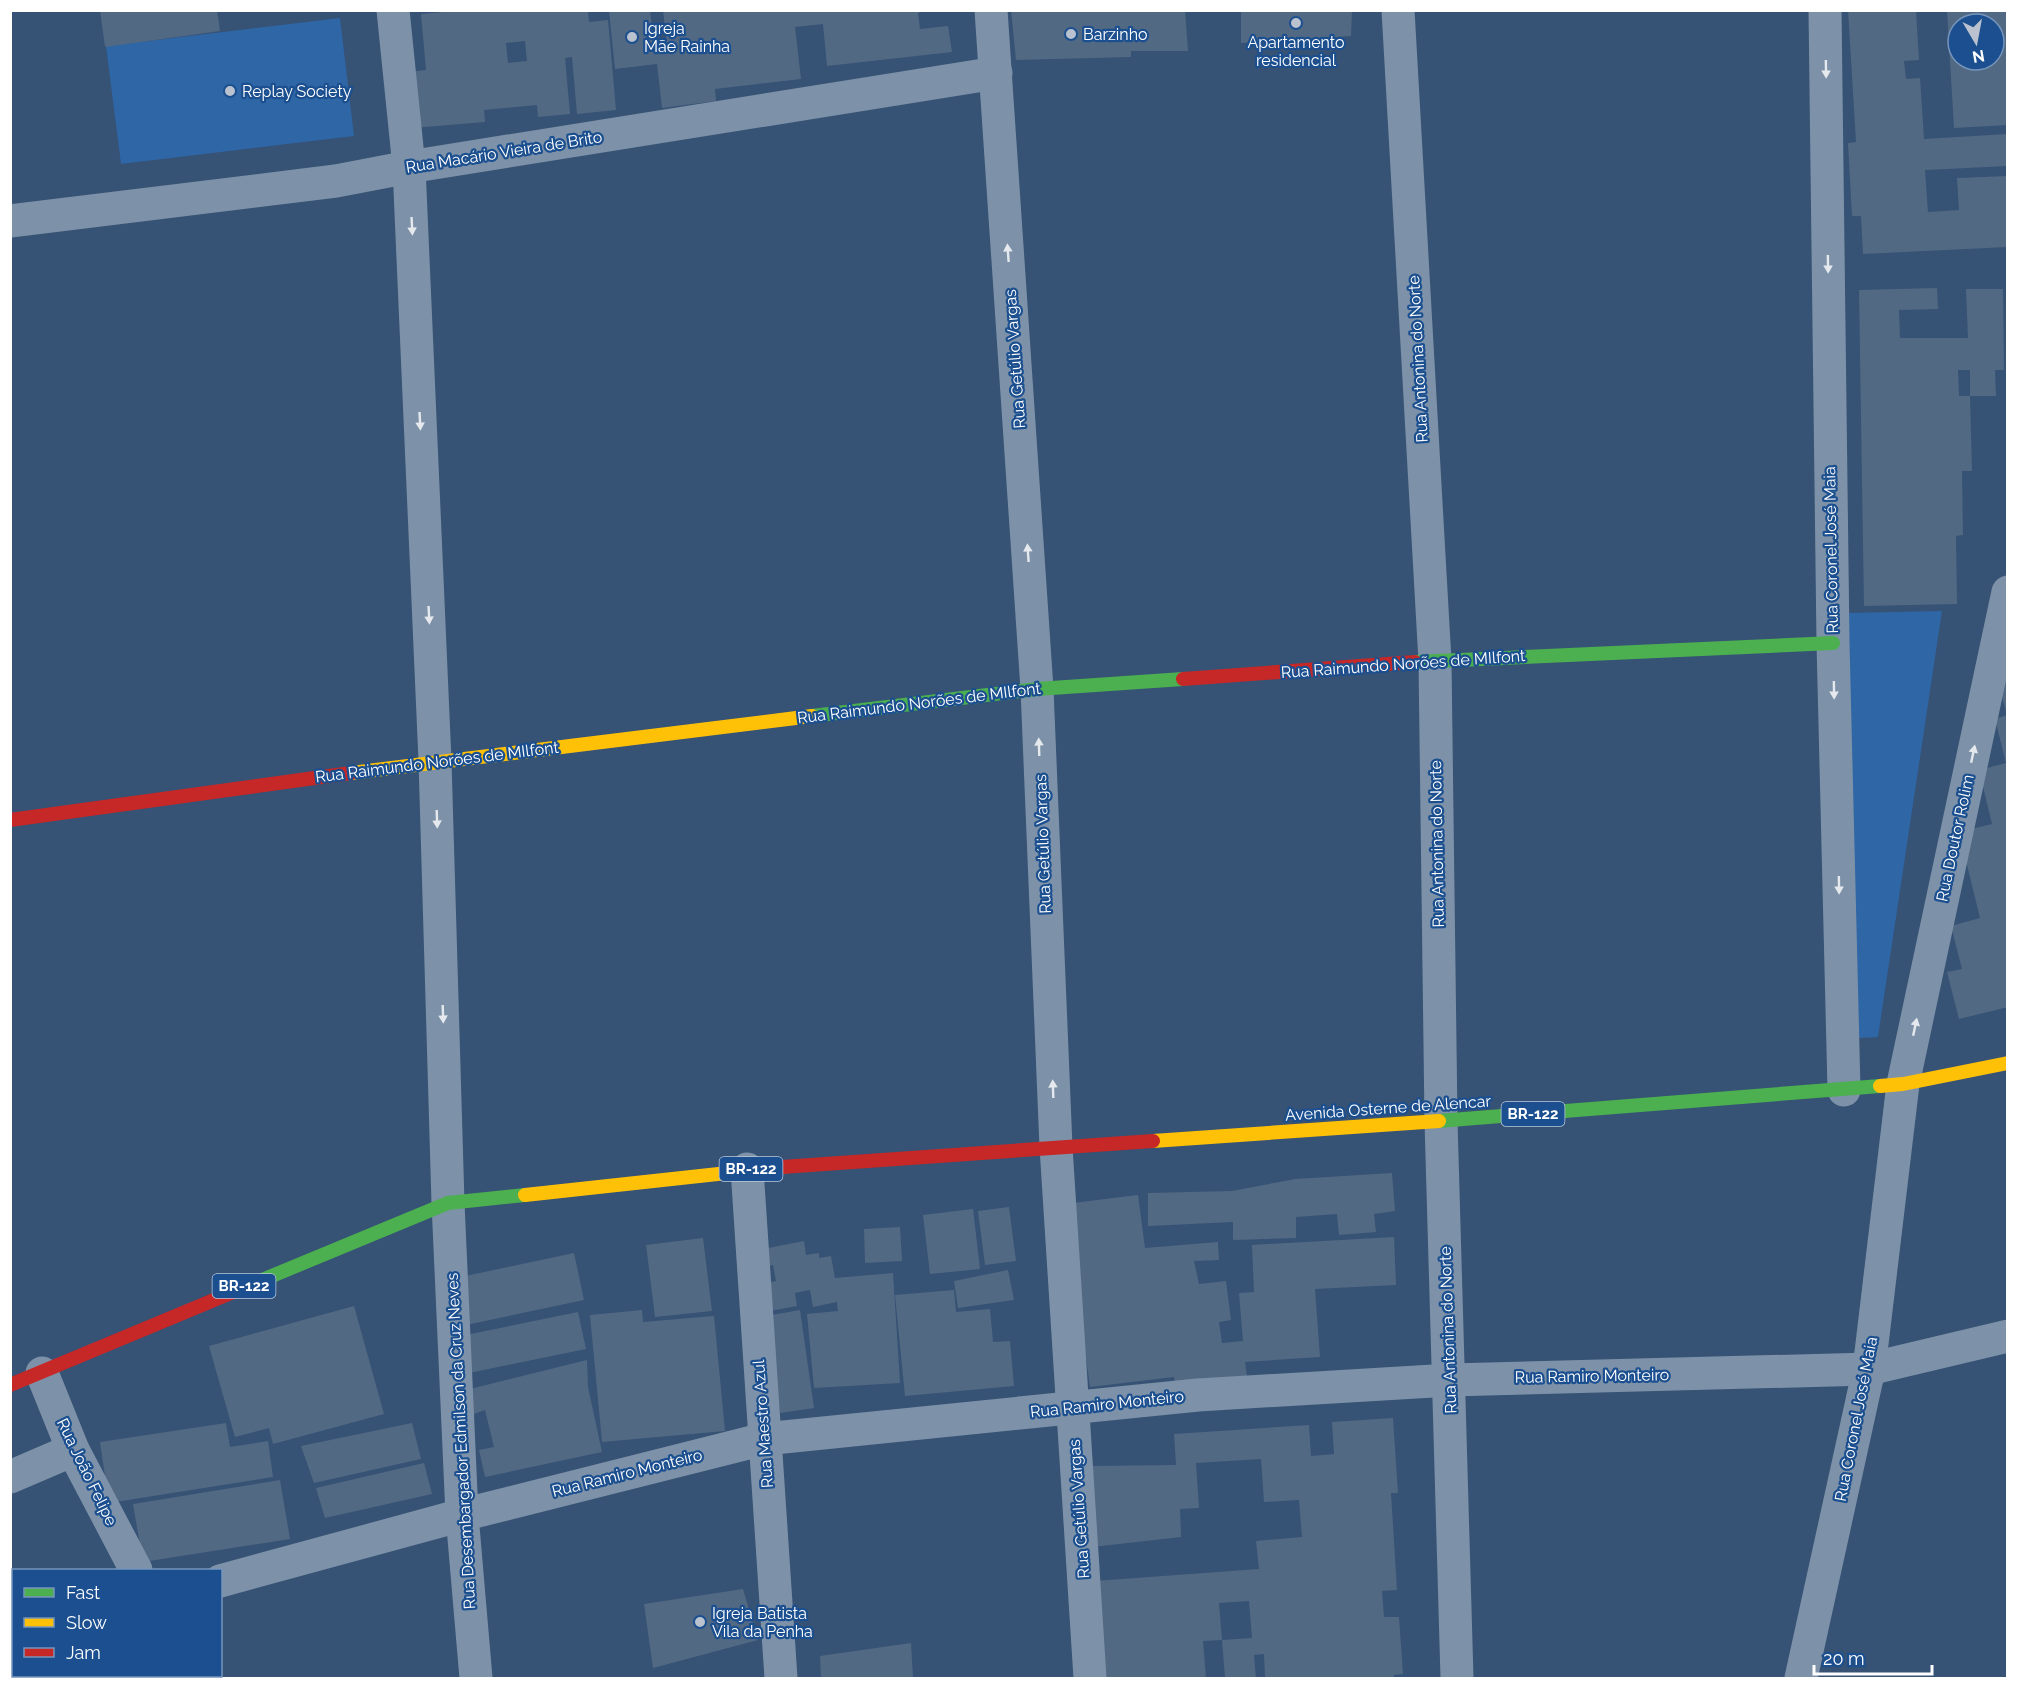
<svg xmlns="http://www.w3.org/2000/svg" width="2018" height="1689" font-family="Raleway,sans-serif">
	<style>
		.green { fill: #2f66a5 }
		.building { fill: #526984; fill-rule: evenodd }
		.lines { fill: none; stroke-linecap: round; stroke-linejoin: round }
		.street { stroke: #7d92a8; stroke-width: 33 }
		.fast { stroke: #4caf50; stroke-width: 14 }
		.slow { stroke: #ffc107; stroke-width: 14 }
		.jam { stroke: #c62828; stroke-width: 14 }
		.oneway { fill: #e5e9ee }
		.poi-dot { fill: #b9c2ce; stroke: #1b4f8f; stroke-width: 2 }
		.labels { text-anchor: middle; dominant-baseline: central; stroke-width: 4.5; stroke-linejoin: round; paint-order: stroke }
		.shield { fill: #1b4f8f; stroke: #bbcadd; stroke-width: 1.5 }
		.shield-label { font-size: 15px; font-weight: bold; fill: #fff }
		.poi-label { font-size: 16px; fill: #fff; stroke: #1b4f8f; text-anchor: start }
		.street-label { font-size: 16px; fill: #fff; stroke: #1b4f8f }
	</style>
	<rect width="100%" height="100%" fill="#365274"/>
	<!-- green -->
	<g class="green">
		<path d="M340,18l14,118 -233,28 -15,-118z"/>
		<path d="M1942,611l-64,426 -19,1 -16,-425z"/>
	</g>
	<!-- building -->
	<g class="building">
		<path d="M100,10h117l3,21 -115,16z"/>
		<path d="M465,10h123l1,12 19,-2 8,90 -39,4 -5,-57 -7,1 5,56 -32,3 -1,-12 -53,5 1,12 -72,6 -5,-56 18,-2 -5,-56zM525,41l2,20 -19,2 -2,-20z"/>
		<path d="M609,10h41l4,37 13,-1 -4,-36h262l-7,3 2,16 28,-3 4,26 -125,14 -4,-42 -28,3 6,52 -86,10 1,12 -54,7 -5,-44 -42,5z"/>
		<path d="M1011,10h174l3,41h-57v6l-115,3z"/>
		<path d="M1241,10h111l-1,26 -110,7z"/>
		<path d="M1848,10h68l3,50 -15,1 2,18 14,-1 4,61 84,-5v32l-83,4 3,42 31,-2 -2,-32 51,-2v71l-145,7 -2,-38h-9l-4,-73 8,-1z"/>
		<path d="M1947,10h61v115l-54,3zM1958,24h36v36h-36z"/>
		<path d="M1937,288l1,21 -39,1 1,28h68l-2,-49h37l1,81h-9l1,26h-26v-26h-12l1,26h11l2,75h-10l1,64 -7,1 1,68 -93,2 -5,-316z"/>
		<path d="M2008,667v340l-49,12 -12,-47 15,-3 -11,-43 29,-8 -21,-86 33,-8 -13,-54 27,-7 -11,-44 12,-4 -12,-45z"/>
		<path d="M1392,1173l3,38 -21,3 2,18 -37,3 -2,-21 -41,3v21l-63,2v-18l-85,4v-33l84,-2 63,-12z"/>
		<path d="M1138,1195l7,53 73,-6 1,18 -25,1 5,23 27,-3 5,39 -12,2 3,21 21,-2 -4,-48 15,-1 -2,-47 142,-8 2,48 -81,4 5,68 -75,5 2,14 -72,9 -1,-8 -84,10 -25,-183z"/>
		<path d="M1009,1207l7,54 -31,4 -7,-54z"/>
		<path d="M973,1209l7,60 -50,5 -7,-59z"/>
		<path d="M900,1227l2,34 -37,2 -1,-34z"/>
		<path d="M703,1238l9,73 -57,6 -9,-72z"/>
		<path d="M804,1241l2,14 13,-2v5l12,-2 4,22 58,-5 7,110 -86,5 -7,-74 31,-3 -1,-9 -24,5 -3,-17 -15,3 2,13 -33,6 -5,-27 17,-4 -3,-16 -12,3 -3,-18z"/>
		<path d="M574,1253l10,47 -118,25 -10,-47z"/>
		<path d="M1008,1270l6,30 -56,8 -4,-27z"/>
		<path d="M954,1290l2,22 34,-3 3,33 17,-1 4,45 -109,10 -10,-101z"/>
		<path d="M354,1306l30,108 -111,30 -4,-16 -34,9 -26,-91z"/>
		<path d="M642,1310l1,12 71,-6 11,115 -123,11 -12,-127z"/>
		<path d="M800,1310l14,98 -34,5 -14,-97z"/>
		<path d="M578,1312l8,37 -117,24 -8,-37z"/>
		<path d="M587,1360l1,27 14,65 -117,25 -6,-27 15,-3 -9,-37 -14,5 -5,-25z"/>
		<path d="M1393,1418l5,75h-7l6,97 -15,1 2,26h15l4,57 -9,1v3h-129l-1,-24 -10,1 2,23h-31l-3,-38 30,-2 -3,-37 -30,2 3,37 -19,1 3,37h-108l-3,-97 164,-12 -3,-28 46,-4 -3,-37 -35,2 -3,-43 -65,4 3,45 -19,1 1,28 -89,10 -3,-81 87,-1 -2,-31 135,-9 2,31 23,-2 -2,-32z"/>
		<path d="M226,1423l4,24 38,-6 5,36 -164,26 -9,-61z"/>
		<path d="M412,1423l9,36 -107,24 -13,-37z"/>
		<path d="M424,1463l8,31 -107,24 -9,-30z"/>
		<path d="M280,1480l10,59 -147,23 -10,-58z"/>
		<path d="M743,1589l15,51 -105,28 -9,-64z"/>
		<path d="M911,1643l2,35h-92l-1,-22z"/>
	</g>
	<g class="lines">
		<!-- street -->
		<g class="street">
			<path d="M393,10l16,157 26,594 13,442 14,312 14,163"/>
			<path d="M991,10l46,679 19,458 34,531"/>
			<path d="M1398,10l37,651 6,460 16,557"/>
			<path d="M1825,10l8,633 11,447"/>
			<path d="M10,221l326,-40 73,-14 587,-94"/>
			<path d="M747,1169l34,509"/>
			<path d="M42,1373l31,77 63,120"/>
			<path d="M10,1477l63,-27"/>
			<path d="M220,1581l242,-66 302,-76 434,-44 252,-15 419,-11 139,-33"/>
			<path d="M185,1676l1,2"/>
			<path d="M1801,1678l68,-309 34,-285 105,-492"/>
		</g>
		<!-- fast -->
		<g class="fast">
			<path d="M1415,662l418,-19"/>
			<path d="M812,716l225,-27 146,-10"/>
			<path d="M1439,1121l441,-35"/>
			<path d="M250,1285l198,-82 77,-8"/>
		</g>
		<!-- slow -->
		<g class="slow">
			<path d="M351,773l461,-57"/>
			<path d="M1880,1086l23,-2 105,-21"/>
			<path d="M1153,1141l286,-20"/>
			<path d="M525,1195l257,-28"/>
		</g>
		<!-- jam -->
		<g class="jam">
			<path d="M1183,679l232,-17"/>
			<path d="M10,820l341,-47"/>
			<path d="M782,1167l371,-26"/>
			<path d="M10,1385l240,-100"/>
		</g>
	</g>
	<!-- one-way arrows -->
	<defs><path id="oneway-solid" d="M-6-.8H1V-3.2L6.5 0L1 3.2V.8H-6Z" transform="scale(1.5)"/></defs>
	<g class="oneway">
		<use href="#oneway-solid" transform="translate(1826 69) rotate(89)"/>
		<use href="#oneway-solid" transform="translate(412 226) rotate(87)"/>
		<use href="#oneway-solid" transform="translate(1008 253) rotate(-94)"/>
		<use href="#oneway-solid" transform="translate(1828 264) rotate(89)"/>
		<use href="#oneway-solid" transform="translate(420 421) rotate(87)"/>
		<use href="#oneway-solid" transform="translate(1028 553) rotate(-94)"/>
		<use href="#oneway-solid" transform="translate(429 615) rotate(87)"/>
		<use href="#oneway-solid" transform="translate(1834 690) rotate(89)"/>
		<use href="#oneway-solid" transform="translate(1039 747) rotate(-92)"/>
		<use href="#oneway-solid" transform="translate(1973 754) rotate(-78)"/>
		<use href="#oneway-solid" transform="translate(437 819) rotate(88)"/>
		<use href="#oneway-solid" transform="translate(1839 885) rotate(89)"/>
		<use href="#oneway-solid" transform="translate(443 1014) rotate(88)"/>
		<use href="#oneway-solid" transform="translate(1915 1027) rotate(-78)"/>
		<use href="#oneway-solid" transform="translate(1053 1089) rotate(-92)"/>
	</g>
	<!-- markers -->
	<g class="poi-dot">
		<circle cx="1296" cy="23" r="6"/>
		<circle cx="1071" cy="34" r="6"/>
		<circle cx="632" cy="37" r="6"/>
		<circle cx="230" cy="91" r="6"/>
		<circle cx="700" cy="1622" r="6"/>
	</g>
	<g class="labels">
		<!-- shield labels -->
		<g class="shield">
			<rect x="1501.5" y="1102" width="63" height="24" rx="4.5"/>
			<rect x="719.5" y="1157" width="63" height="24" rx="4.5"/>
			<rect x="212.5" y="1274" width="63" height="24" rx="4.5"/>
		</g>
		<g class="shield-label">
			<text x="1533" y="1114">BR-122</text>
			<text x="751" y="1169">BR-122</text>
			<text x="244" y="1286">BR-122</text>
		</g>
		<!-- poi labels -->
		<g class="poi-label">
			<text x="644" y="28">Igreja<tspan x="644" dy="18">Mãe Rainha</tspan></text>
			<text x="1083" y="34">Barzinho</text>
			<text x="1296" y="42" text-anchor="middle">Apartamento<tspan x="1296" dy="18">residencial</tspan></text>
			<text x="242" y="91">Replay Society</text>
			<text x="712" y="1613">Igreja Batista<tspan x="712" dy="18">Vila da Penha</tspan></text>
		</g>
		<!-- street labels -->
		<g class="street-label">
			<text transform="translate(504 152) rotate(-9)">Rua Macário Vieira de Brito</text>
			<text transform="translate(1015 359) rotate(-94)">Rua Getúlio Vargas</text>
			<text transform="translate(1418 359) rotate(-93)">Rua Antonina do Norte</text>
			<text transform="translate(1831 550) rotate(-91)">Rua Coronel José Maia</text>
			<text transform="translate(1403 664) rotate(-4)">Rua Raimundo Norões de MIlfont</text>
			<text transform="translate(919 703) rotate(-7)">Rua Raimundo Norões de MIlfont</text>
			<text transform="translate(437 762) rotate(-7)">Rua Raimundo Norões de MIlfont</text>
			<text transform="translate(1955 838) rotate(-78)">Rua Doutor Rolim</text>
			<text transform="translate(1043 844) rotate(-92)">Rua Getúlio Vargas</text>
			<text transform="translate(1437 844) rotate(-91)">Rua Antonina do Norte</text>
			<text transform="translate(1388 1108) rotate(-4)">Avenida Osterne de Alencar</text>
			<text transform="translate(1448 1330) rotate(-92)">Rua Antonina do Norte</text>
			<text transform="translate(1592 1376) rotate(-1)">Rua Ramiro Monteiro</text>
			<text transform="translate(1107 1404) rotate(-6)">Rua Ramiro Monteiro</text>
			<text transform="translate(1856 1419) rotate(-79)">Rua Coronel José Maia</text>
			<text transform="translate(763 1424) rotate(-94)">Rua Maestro Azul</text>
			<text transform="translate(461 1441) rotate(-93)">Rua Desembargador Edmilson da Cruz Neves</text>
			<text transform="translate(87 1472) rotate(64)">Rua João Felipe</text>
			<text transform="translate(627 1473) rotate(-14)">Rua Ramiro Monteiro</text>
			<text transform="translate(1079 1509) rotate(-94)">Rua Getúlio Vargas</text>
		</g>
	</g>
	<!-- border -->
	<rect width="2018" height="1689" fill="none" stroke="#ffffff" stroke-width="24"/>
	<!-- legend -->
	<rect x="12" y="1569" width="210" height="108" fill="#1b4f8f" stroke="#7695bc" stroke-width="1.5"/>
	<rect x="24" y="1588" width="30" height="9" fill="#4caf50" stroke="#7695bc" stroke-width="1.5"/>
	<text x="66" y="1599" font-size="18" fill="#ffffff">Fast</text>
	<rect x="24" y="1618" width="30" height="9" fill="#ffc107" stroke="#7695bc" stroke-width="1.5"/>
	<text x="66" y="1629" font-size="18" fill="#ffffff">Slow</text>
	<rect x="24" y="1648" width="30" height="9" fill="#c62828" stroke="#7695bc" stroke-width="1.5"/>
	<text x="66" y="1659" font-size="18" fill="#ffffff">Jam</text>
	<!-- north arrow -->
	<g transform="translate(1976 42) rotate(170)"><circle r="28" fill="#1b4f8f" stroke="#7695bc" stroke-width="1.5"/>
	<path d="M0-4.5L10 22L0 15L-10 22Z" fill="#b9c2ce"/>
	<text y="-9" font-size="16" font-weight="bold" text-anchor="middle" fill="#ffffff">N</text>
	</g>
	<!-- scale -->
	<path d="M1814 1665v9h118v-9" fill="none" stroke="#ffffff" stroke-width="3"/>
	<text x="1823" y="1665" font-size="18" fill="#ffffff" stroke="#1b4f8f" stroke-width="4.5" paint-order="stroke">20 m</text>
</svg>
